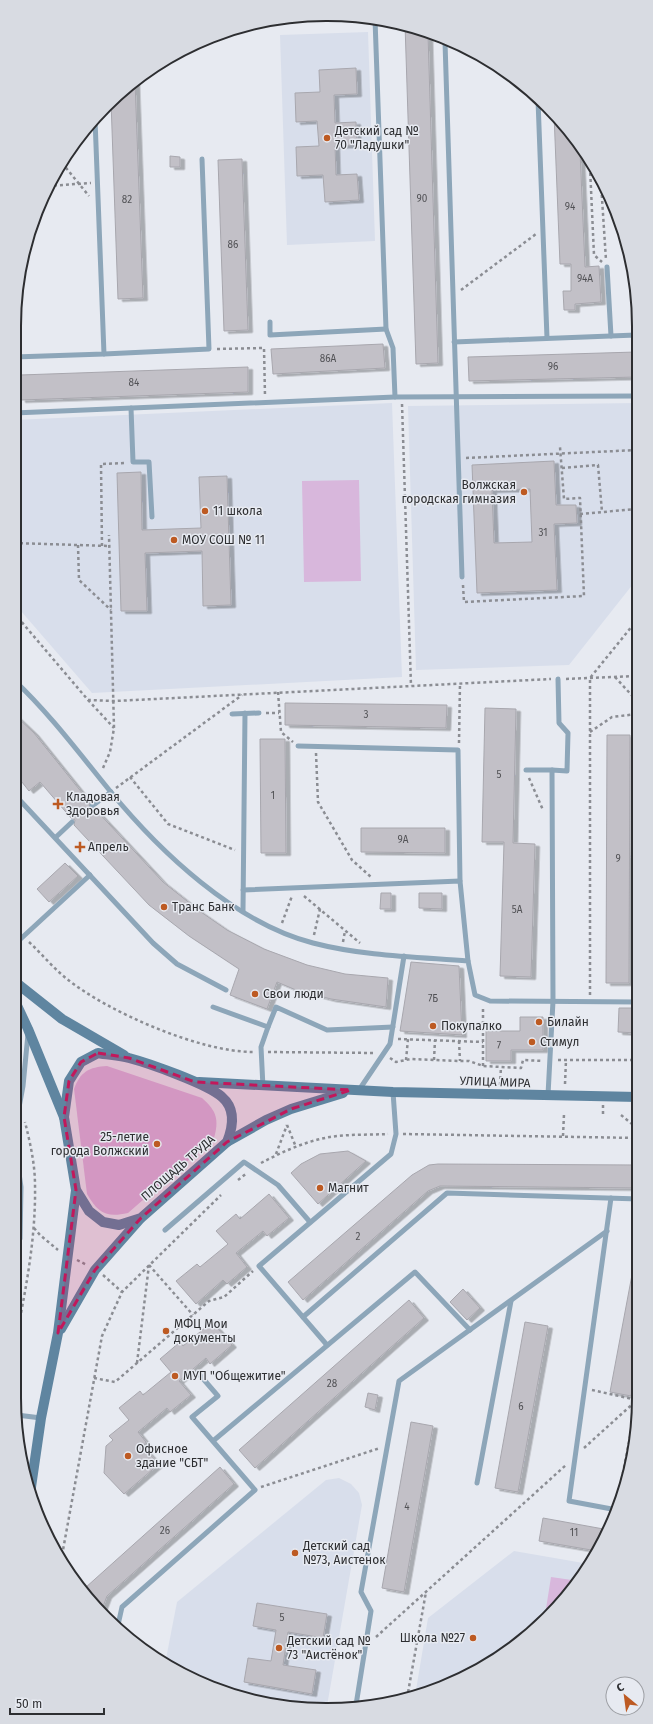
<svg xmlns="http://www.w3.org/2000/svg" width="653" height="1724" font-family="'Fira Sans',sans-serif">
	<style>
		.built { fill: #d8deeb }
		.green { fill: #d8b7dc }
		.building { fill: #c2c0c7; stroke: #a8a7ae; fill-rule: evenodd; filter: url(#shadow) }
		.lines { fill: none; stroke-linecap: round; stroke-linejoin: round }
		.path { stroke: #8b8d93; stroke-width: 2.5; stroke-dasharray: 3 3; stroke-linecap: butt }
		.lane { stroke: #8da6b9; stroke-width: 5 }
		.secondary { stroke: #5f85a0; stroke-width: 10 }
		.marked { fill: #c2185b; fill-opacity: 0.2; stroke: #c2185b; stroke-width: 3; stroke-dasharray: 8 5; stroke-linejoin: round }
		.poi-dot { fill: #bd5a22; stroke: #e7eaf1; stroke-width: 1.5 }
		.labels { text-anchor: middle; dominant-baseline: central; stroke-width: 3; stroke-linejoin: round; paint-order: stroke }
		.number-label { font-size: 10px; fill: #525256 }
		.poi-label { font-size: 12px; fill: #2d2e31; stroke: #e7eaf1; text-anchor: start }
		.street-label { font-size: 12px; fill: #2d2e31; stroke: #e7eaf1 }
		.rim { fill: none; stroke: #2d2e31; stroke-width: 2 }
	</style>
	<defs>
		<filter id="shadow"><feDropShadow dx="4.5" dy="2.5" stdDeviation="0" flood-color="#0004"/></filter>
	</defs>
	<rect width="100%" height="100%" fill="#e7eaf1"/>
	<!-- built -->
	<g class="built">
		<path d="M368,32l7,209 -88,4 -7,-210z"/>
		<path d="M392,403l10,274 -310,16 -78,-90v-183z"/>
		<path d="M637,403v176l-68,86 -153,5 -8,-264z"/>
		<path d="M339,1478l12,6 8,9 3,12 -35,201 -42,1 -59,-14 -56,-25 -5,-4 12,-62 149,-122z"/>
		<path d="M514,1551l75,13 -14,24 -75,69 -54,29 -31,10 13,-78z"/>
	</g>
	<!-- green -->
	<g class="green">
		<path d="M359,480l2,101 -57,1 -2,-101z"/>
		<path d="M107,1066l95,32c15,13 17,22 12,40l-86,75c-22,5 -30,0 -41,-19l-13,-105c6,-17 15,-22 33,-23z"/>
		<path d="M551,1577l28,4 -4,7 -30,27z"/>
	</g>
	<!-- building -->
	<g class="building">
		<path d="M405,24l23,10 10,329 -22,1z"/>
		<path d="M356,68l1,26 -23,1 1,28 21,-1 1,23 -22,1 1,29 21,-1 2,26 -34,2 -2,-27 -26,1 -1,-29 23,-1 -2,-25 -21,1 -1,-29 25,-1 -1,-22z"/>
		<path d="M135,81l8,217 -25,1 -7,-198 10,-10z"/>
		<path d="M554,114l8,7 18,30 5,116 14,-1 2,36 -26,2v6h-11l-1,-19h8v-27h-11z"/>
		<path d="M170,156l10,1v10h-10z"/>
		<path d="M242,159l6,171 -24,1 -6,-171z"/>
		<path d="M383,344l2,24 -112,6 -2,-25z"/>
		<path d="M636,352l1,25 -168,4 -1,-24z"/>
		<path d="M248,367v25l-227,8 -1,-25z"/>
		<path d="M554,461l2,44h20l1,18 -23,1 3,66 -80,3 -5,-128zM530,489l2,53 -38,1 -2,-53z"/>
		<path d="M141,472l1,58 59,-2 -2,-51 28,-1 4,129 -28,1 -1,-55 -57,2 2,58h-26l-4,-138z"/>
		<path d="M285,703l162,2 -1,23 -161,-3z"/>
		<path d="M485,708l31,1 -3,134 22,1 -4,133 -31,-1 4,-134h-22z"/>
		<path d="M14,714l20,19 53,66 3,4 -1,6h6l68,73 38,30 26,18 37,19 43,16 38,9 43,4 -2,29 -55,-8 -35,-9 -19,-8 -10,27 -37,-14 9,-26 -50,-33 -40,-31 -75,-80 1,-5 -4,-2 -31,-36 -11,9 -15,-19z"/>
		<path d="M607,735h23l-1,248h-23z"/>
		<path d="M260,739h25l1,114h-25z"/>
		<path d="M361,828h84v25l-84,-1z"/>
		<path d="M65,863l13,13 -29,26 -12,-13z"/>
		<path d="M381,893h10v16h-11z"/>
		<path d="M419,893h23v16l-23,-1z"/>
		<path d="M411,962l48,4 3,69 -62,-4z"/>
		<path d="M619,1008h19v25l-20,-1z"/>
		<path d="M520,1017h23v33h-32v11h-25v-30h34z"/>
		<path d="M348,1151l18,10 -48,43 -27,-31 10,-9 19,-10z"/>
		<path d="M438,1164l200,1v23l-198,-2 -12,5 -125,109 -15,-18 124,-107 17,-10z"/>
		<path d="M269,1194l20,24 -22,18 -4,-5 -27,22 11,14 -20,17 -4,-4 -27,24 -20,-23 21,-17 3,3 28,-23 -12,-13 20,-17 4,5z"/>
		<path d="M634,1264h5v89l-8,43 -21,-4z"/>
		<path d="M463,1289l17,19 -13,12 -17,-18z"/>
		<path d="M409,1300l15,18 -169,150 -16,-18z"/>
		<path d="M212,1322l20,23 -22,19 -4,-6 -27,23 12,14 -21,17 -3,-4 -29,24 8,10 -3,5 16,17 -35,30 -20,-21 2,-27 7,-6 -4,-4 20,-16 -10,-12 21,-17 3,4 28,-23 -11,-13 20,-17 3,4z"/>
		<path d="M525,1322l23,4 -30,166 -23,-4z"/>
		<path d="M368,1393l10,2 -3,15 -10,-3z"/>
		<path d="M411,1422l22,4 -29,166 -22,-4z"/>
		<path d="M220,1467l14,17 -127,112 -6,16 -10,-9 -8,-11 2,-4z"/>
		<path d="M543,1518l66,12 -12,21 -58,-10z"/>
		<path d="M257,1603l70,11 -4,24 -35,-6 -5,33 33,5 -4,24 -68,-12 4,-24 23,3 5,-31 -23,-4z"/>
	</g>
	<g class="lines">
		<!-- path -->
		<g class="path">
			<path d="M62,163l27,33"/>
			<path d="M590,167l4,88 8,7"/>
			<path d="M601,183l5,77"/>
			<path d="M48,186l43,-3"/>
			<path d="M461,290l75,-56"/>
			<path d="M217,349l47,-1 1,48"/>
			<path d="M402,404l9,282"/>
			<path d="M466,458l171,-8"/>
			<path d="M562,468l36,-3 4,47"/>
			<path d="M580,514l57,-5"/>
			<path d="M14,543l95,3"/>
			<path d="M78,545l1,35 32,30"/>
			<path d="M102,546l-1,-82 25,-1"/>
			<path d="M463,585l1,17 120,-6 -4,-98 -16,1 -4,-52"/>
			<path d="M14,613l74,87 27,1 436,-22"/>
			<path d="M615,677l22,24"/>
			<path d="M566,679l71,-3"/>
			<path d="M278,692l3,40 12,10"/>
			<path d="M88,700l26,28"/>
			<path d="M266,713h13"/>
			<path d="M590,732l22,-15 25,-3"/>
			<path d="M459,743l1,-60"/>
			<path d="M316,753l2,49 34,58 19,17"/>
			<path d="M103,768l7,-16 4,-24 -5,-193"/>
			<path d="M130,777l38,47 67,26"/>
			<path d="M529,778l14,32"/>
			<path d="M116,788l126,-93"/>
			<path d="M304,896l56,47"/>
			<path d="M282,923l10,-27"/>
			<path d="M14,926l5,6"/>
			<path d="M314,935l6,-26"/>
			<path d="M29,942c13,12 24,26 38,37 41,33 133,73 186,73"/>
			<path d="M343,942l2,-11"/>
			<path d="M590,995v-317l47,-58"/>
			<path d="M398,1039l85,3"/>
			<path d="M459,1041l1,20"/>
			<path d="M268,1052l107,1"/>
			<path d="M390,1058l6,4 15,-3 49,2h9l14,5 38,2 2,-8 20,1"/>
			<path d="M406,1060l2,-21"/>
			<path d="M434,1060l1,-20"/>
			<path d="M558,1060h80"/>
			<path d="M483,1066v-59"/>
			<path d="M565,1084l1,-24"/>
			<path d="M500,1085l1,-18"/>
			<path d="M603,1105v10"/>
			<path d="M621,1115l17,14"/>
			<path d="M287,1125l9,22"/>
			<path d="M403,1134l235,4"/>
			<path d="M563,1136l1,-22"/>
			<path d="M276,1154l11,-29"/>
			<path d="M261,1163c21,-11 45,-22 69,-26 19,-3 39,-2 58,-3"/>
			<path d="M238,1180l9,-7"/>
			<path d="M34,1228l6,7 18,15"/>
			<path d="M77,1260l10,5"/>
			<path d="M149,1265l44,50"/>
			<path d="M103,1275l19,17"/>
			<path d="M14,1348c11,-54 22,-108 21,-163 0,-21 -5,-43 -10,-63"/>
			<path d="M137,1363l12,-98"/>
			<path d="M94,1378l21,4 94,-81 15,-4 29,-26"/>
			<path d="M592,1390l45,10"/>
			<path d="M584,1448l53,-48"/>
			<path d="M261,1487l119,-39"/>
			<path d="M617,1503l22,-112"/>
			<path d="M61,1561l41,-225 20,-44 99,-97"/>
			<path d="M376,1637l190,-172"/>
			<path d="M407,1698l19,-106"/>
		</g>
		<!-- lane -->
		<g class="lane">
			<path d="M283,17l44,-2"/>
			<path d="M375,19l11,310 7,19 2,49"/>
			<path d="M445,42l17,535"/>
			<path d="M538,100l9,238"/>
			<path d="M607,267l4,69"/>
			<path d="M270,322v13l116,-6"/>
			<path d="M454,342l182,-7"/>
			<path d="M104,354l105,-5 -7,-190"/>
			<path d="M14,357l90,-3 -9,-235"/>
			<path d="M131,408l2,54h16l3,55"/>
			<path d="M14,413l381,-16 242,-1"/>
			<path d="M14,680c36,34 65,73 96,111 50,61 125,132 203,152 50,13 103,14 155,18l7,34 15,6 148,1"/>
			<path d="M232,714l27,-1"/>
			<path d="M298,746l160,4 2,131"/>
			<path d="M526,770h26"/>
			<path d="M14,794l139,149 24,21 49,26"/>
			<path d="M92,806l19,-14"/>
			<path d="M56,837l16,-15"/>
			<path d="M243,890l217,-9 8,80"/>
			<path d="M243,911l2,-198"/>
			<path d="M14,945l76,-70"/>
			<path d="M213,1007l55,20 8,-20 51,23 66,-3"/>
			<path d="M263,1087l-2,-40 7,-20"/>
			<path d="M359,1090l31,-46 14,-88"/>
			<path d="M548,1095l5,-94 -1,-231 15,1 1,-38 -9,-10 -1,-44"/>
			<path d="M14,1134l9,-48 5,-52"/>
			<path d="M14,1139l7,48 -1,52h-6"/>
			<path d="M611,1198l-42,303 48,9"/>
			<path d="M165,1230l79,-68 34,23 32,37"/>
			<path d="M303,1317l144,-124 192,6"/>
			<path d="M327,1345l-68,-79 132,-112 5,-20 -3,-42"/>
			<path d="M17,1415l24,3"/>
			<path d="M213,1441l202,-169 55,58"/>
			<path d="M477,1483l34,-182"/>
			<path d="M118,1625l4,-18 133,-117 -63,-73 26,-21 -19,-22"/>
			<path d="M356,1705l15,-94 -10,-19 38,-211 208,-150"/>
		</g>
		<!-- secondary -->
		<g class="secondary">
			<path d="M14,981l48,38 62,36"/>
			<path d="M14,999l14,30 36,88"/>
			<path d="M98,1053c10,2 21,2 31,5 19,5 79,26 93,39 14,12 11,30 5,45l-86,76 -22,7 -16,-3 -14,-11 -13,-21 -12,-73 5,-36 12,-19z"/>
			<path d="M199,1082l194,10 245,5"/>
			<path d="M227,1142l39,-22 25,-11 52,-16"/>
			<path d="M61,1329l34,-59 45,-51"/>
			<path d="M30,1494l11,-76 17,-85 18,-143"/>
		</g>
	</g>
	<!-- marked area -->
	<path class="marked" d="M98,1053l31,5 66,24 156,8 -60,19 -64,33 -86,76 -46,52 -37,63 18,-143 -12,-73 5,-36 12,-19z"/>
	<!-- markers -->
	<g class="poi-dot">
		<circle cx="327" cy="138" r="4"/>
		<circle cx="524" cy="492" r="4"/>
		<circle cx="205" cy="511" r="4"/>
		<circle cx="174" cy="540" r="4"/>
		<path d="M56 798h4v4h4v4h-4v4h-4v-4h-4v-4h4z"/>
		<path d="M78 841h4v4h4v4h-4v4h-4v-4h-4v-4h4z"/>
		<circle cx="164" cy="907" r="4"/>
		<circle cx="255" cy="994" r="4"/>
		<circle cx="539" cy="1022" r="4"/>
		<circle cx="433" cy="1026" r="4"/>
		<circle cx="532" cy="1042" r="4"/>
		<circle cx="157" cy="1144" r="4"/>
		<circle cx="320" cy="1188" r="4"/>
		<circle cx="166" cy="1331" r="4"/>
		<circle cx="175" cy="1376" r="4"/>
		<circle cx="128" cy="1456" r="4"/>
		<circle cx="295" cy="1553" r="4"/>
		<circle cx="473" cy="1638" r="4"/>
		<circle cx="279" cy="1648" r="4"/>
	</g>
	<g class="labels">
		<!-- number labels -->
		<g class="number-label">
			<text x="422" y="199">90</text>
			<text x="127" y="200">82</text>
			<text x="570" y="207">94</text>
			<text x="233" y="245">86</text>
			<text x="585" y="279">94А</text>
			<text x="328" y="359">86А</text>
			<text x="553" y="367">96</text>
			<text x="134" y="383">84</text>
			<text x="543" y="533">31</text>
			<text x="366" y="715">3</text>
			<text x="499" y="775">5</text>
			<text x="273" y="796">1</text>
			<text x="403" y="840">9А</text>
			<text x="618" y="859">9</text>
			<text x="517" y="910">5А</text>
			<text x="433" y="999">7Б</text>
			<text x="499" y="1046">7</text>
			<text x="358" y="1237">2</text>
			<text x="332" y="1384">28</text>
			<text x="521" y="1407">6</text>
			<text x="407" y="1507">4</text>
			<text x="165" y="1531">26</text>
			<text x="574" y="1533">11</text>
			<text x="282" y="1618">5</text>
		</g>
		<!-- poi labels -->
		<g class="poi-label">
			<text x="335" y="131">Детский сад №<tspan x="335" dy="14">70 "Ладушки"</tspan></text>
			<text x="516" y="485" text-anchor="end">Волжская<tspan x="516" dy="14">городская гимназия</tspan></text>
			<text x="213" y="511">11 школа</text>
			<text x="182" y="540">МОУ СОШ № 11</text>
			<text x="66" y="797">Кладовая<tspan x="66" dy="14">Здоровья</tspan></text>
			<text x="88" y="847">Апрель</text>
			<text x="172" y="907">Транс Банк</text>
			<text x="263" y="994">Свои люди</text>
			<text x="547" y="1022">Билайн</text>
			<text x="441" y="1026">Покупалко</text>
			<text x="540" y="1042">Стимул</text>
			<text x="149" y="1137" text-anchor="end">25-летие<tspan x="149" dy="14">города Волжский</tspan></text>
			<text x="328" y="1188">Магнит</text>
			<text x="174" y="1324">МФЦ Мои<tspan x="174" dy="14">документы</tspan></text>
			<text x="183" y="1376">МУП "Общежитие"</text>
			<text x="136" y="1449">Офисное<tspan x="136" dy="14">здание "СБТ"</tspan></text>
			<text x="303" y="1546">Детский сад<tspan x="303" dy="14">№73, Аистенок</tspan></text>
			<text x="465" y="1638" text-anchor="end">Школа №27</text>
			<text x="287" y="1641">Детский сад №<tspan x="287" dy="14">73 "Аистёнок"</tspan></text>
		</g>
		<!-- street labels -->
		<g class="street-label">
			<text transform="translate(495 1082) rotate(2)">УЛИЦА МИРА</text>
			<text transform="translate(178 1168) rotate(-41)">ПЛОЩАДЬ ТРУДА</text>
		</g>
	</g>
	<!-- crop -->
	<path d="M0 0H653V1724H0ZM326 21H327A305 305 0 0 1 632 326V1398A305 305 0 0 1 327 1703H326A305 305 0 0 1 21 1398V326A305 305 0 0 1 326 21Z" fill="#d8dbe2" fill-rule="evenodd"/>
	<path class="rim" d="M326 21H327A305 305 0 0 1 632 326V1398A305 305 0 0 1 327 1703H326A305 305 0 0 1 21 1398V326A305 305 0 0 1 326 21Z"/>
	<!-- north arrow -->
	<g transform="translate(625 1696) rotate(331)"><circle r="19" fill="#e7eaf1" stroke="#9d9fa4"/>
	<path d="M0-3L7 15L0 10L-7 15Z" fill="#bd5a22"/>
	<text y="-6" font-size="11" font-weight="bold" text-anchor="middle" fill="#2d2e31">С</text>
	</g>
	<!-- scale -->
	<path d="M10 1708v6h94v-6" fill="none" stroke="#2d2e31" stroke-width="2"/>
	<text x="16" y="1708" font-size="12" fill="#2d2e31" stroke="#e7eaf1" stroke-width="3" paint-order="stroke">50 m</text>
</svg>
